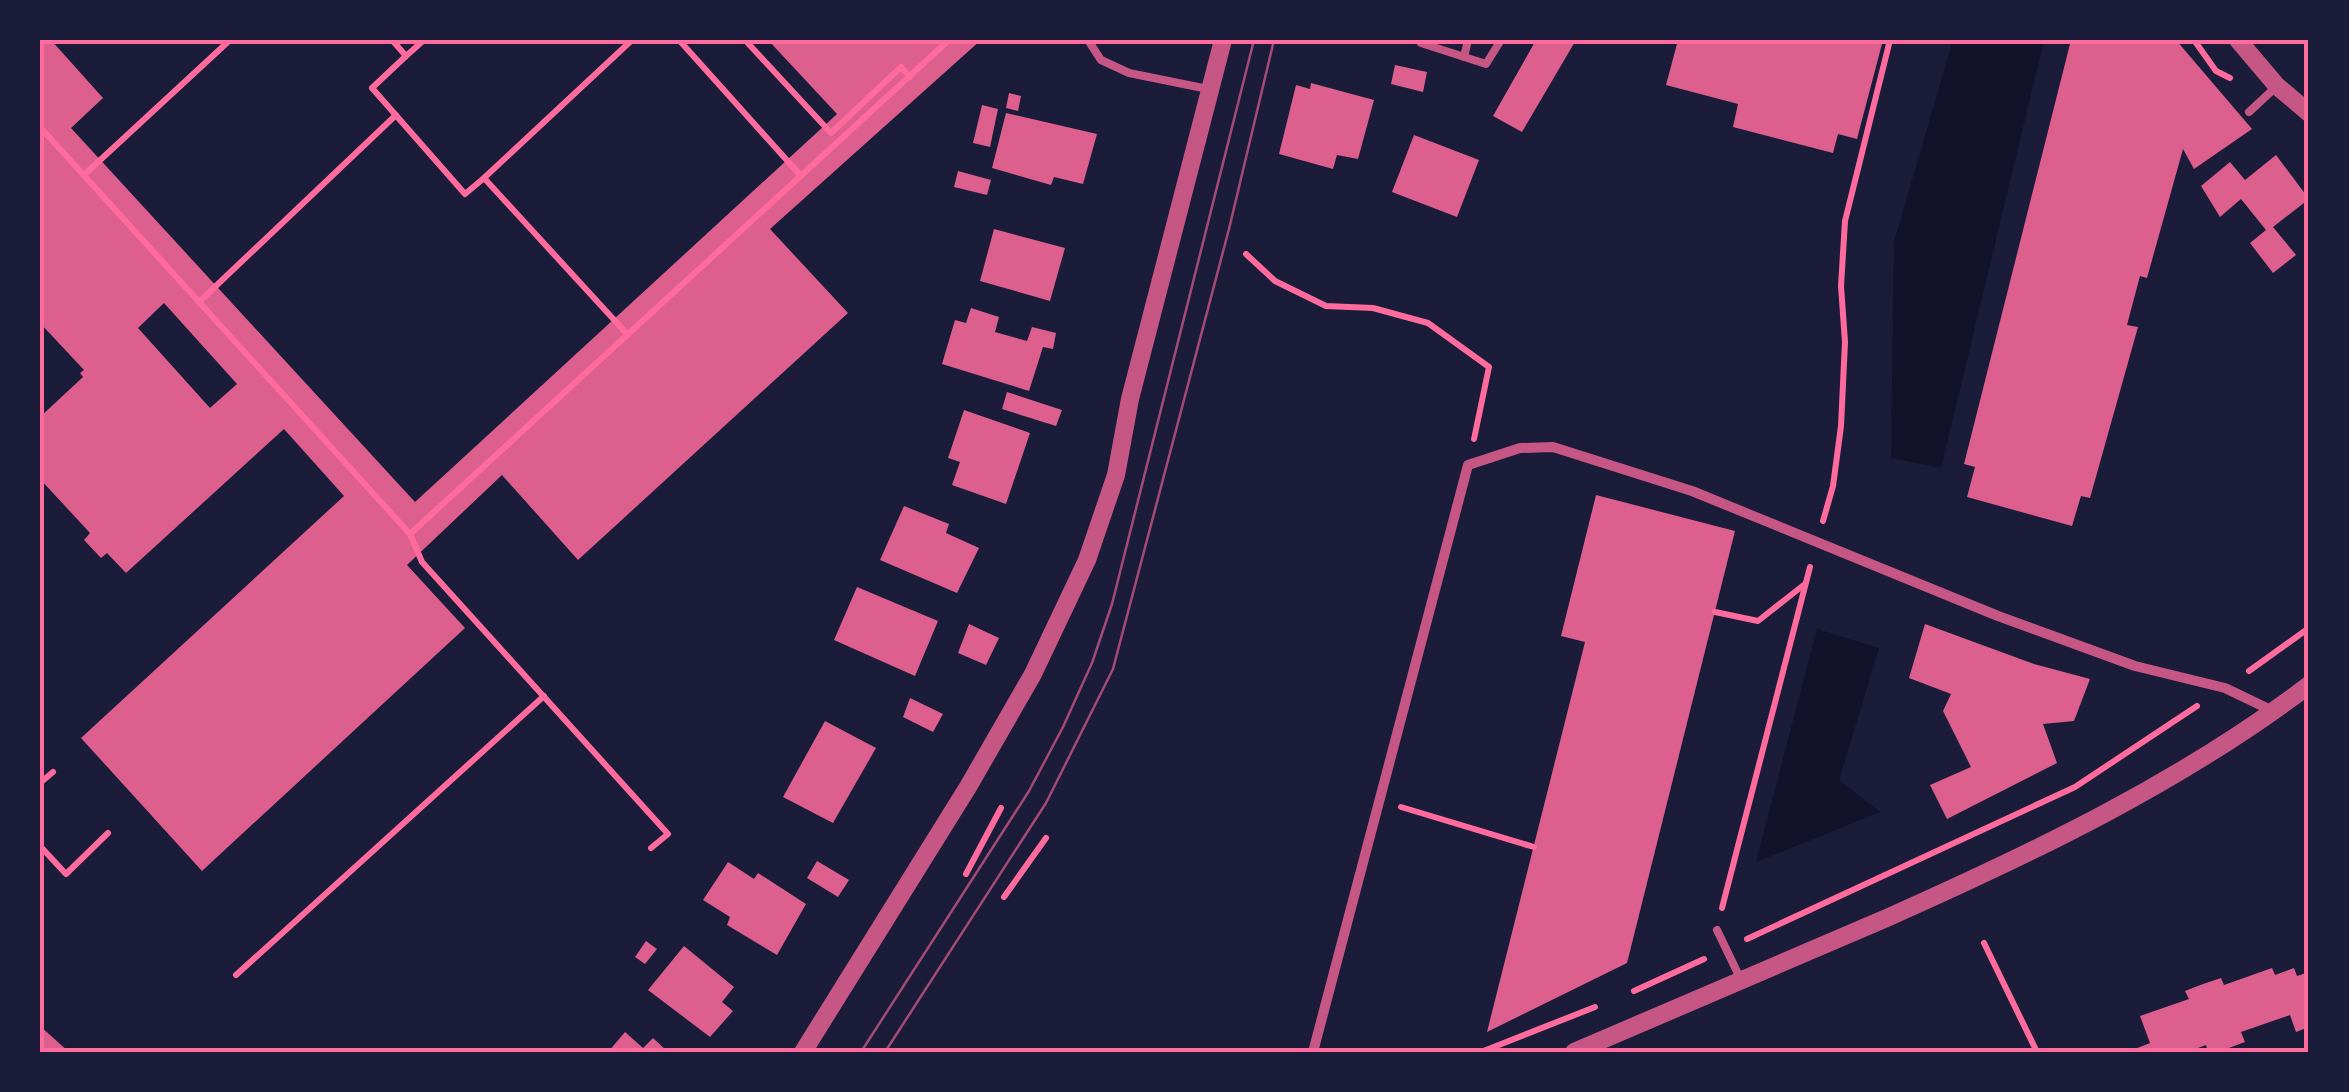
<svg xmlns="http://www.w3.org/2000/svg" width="2349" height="1092" font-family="Figtree,sans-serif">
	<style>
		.water { fill: #12122b }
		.building { fill: #dd5f8e; fill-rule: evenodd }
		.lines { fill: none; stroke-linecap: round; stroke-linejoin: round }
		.path { stroke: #ff6b9d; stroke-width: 6 }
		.service { stroke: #c65784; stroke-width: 8 }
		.minor { stroke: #c65784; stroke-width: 10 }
		.tertiary { stroke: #c65784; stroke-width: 18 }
		.tram { stroke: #a44b75; stroke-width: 2.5 }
		.neatline { fill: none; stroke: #ff6b9d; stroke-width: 4 }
	</style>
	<rect width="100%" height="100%" fill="#1b1b3a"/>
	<!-- water -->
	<g class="water">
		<path d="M1953,40h91l-103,428 -50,-10 3,-216z"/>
		<path d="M1817,629l62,19 -40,132 41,32 -124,50z"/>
	</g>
	<!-- building -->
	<g class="building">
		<path d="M40,40h11l52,58 -32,30 344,374 422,-388 -69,-74h213l-211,189 78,84 -270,247 -76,-85 -95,90 58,63 -263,243 -121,-133 263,-242 -60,-67 -158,144 -19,-20 -6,5 -17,-18 6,-7 -50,-54v-62l43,-40 -3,-4 4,-3 -44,-47zM164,303l73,81 -27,24 -72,-80z"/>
		<path d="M1536,40h40l-54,92 -29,-16z"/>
		<path d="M1678,40h205l-26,99 -19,-5 -5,19 -100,-26 5,-23 -72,-19z"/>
		<path d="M2071,40h105l76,89 -58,40 -11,-20 -36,129 -7,-2 -13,49 11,2 -48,171 -9,-2 -9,30 -105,-29 8,-30 -11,-3z"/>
		<path d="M1395,65l32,7 -4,20 -32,-8z"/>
		<path d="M1311,83l63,17 -16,59 -21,-4 -4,14 -54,-15 17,-69 14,4z"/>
		<path d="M1009,93l12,3 -3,15 -12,-3z"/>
		<path d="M982,105l16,4 -8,38 -17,-4z"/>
		<path d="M1006,113l91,21 -14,50 -29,-7 -3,8 -59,-17z"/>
		<path d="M1414,135l65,25 -22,57 -65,-25z"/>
		<path d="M2276,155l33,44 -36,28 23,28 -23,18 -23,-30 16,-13 -25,-31 -21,18 -19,-31 29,-24 15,18z"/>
		<path d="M958,171l33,9 -4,15 -33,-8z"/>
		<path d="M994,229l71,19 -15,53 -70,-20z"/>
		<path d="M971,308l28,9 -4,15 32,9 5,-14 24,6 -3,16 -10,-2 -14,44 -87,-27 13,-44 11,3z"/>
		<path d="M1007,392l55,18 -6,16 -54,-17z"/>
		<path d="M964,410l66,23 -24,71 -54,-19 8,-23 -12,-4z"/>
		<path d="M1596,495l139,36 -108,432 -140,69 98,-390 -24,-6z"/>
		<path d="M904,506l45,18 -3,9 33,15 -22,45 -77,-33z"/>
		<path d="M857,587l81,34 -23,55 -81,-36z"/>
		<path d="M969,624l30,14 -13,27 -28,-12z"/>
		<path d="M1925,624l109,40 56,15 -16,42 -31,3 14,39 -110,56 -17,-34 41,-18 -28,-56 8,-17 -42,-16z"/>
		<path d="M910,698l33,16 -10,18 -30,-15z"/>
		<path d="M825,721l51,27 -43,75 -50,-26z"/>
		<path d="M817,861l32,19 -11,17 -31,-19z"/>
		<path d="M728,862l26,17 4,-6 48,31 -29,51 -50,-30 3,-8 -27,-17z"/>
		<path d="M646,941l11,8 -12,15 -10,-7z"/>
		<path d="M684,946l50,41 -12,15 11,9 -23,26 -62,-47z"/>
		<path d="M2272,968l3,7 19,-7 3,8 12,-4v55l-13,5 -6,-17 -49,17 4,10 -27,10h-10l-2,-7 -19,7h-60l23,-9 -10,-27 49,-17 -4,-8 18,-7 18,-6 3,7z"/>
		<path d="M40,1026l29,26h-29z"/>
		<path d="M625,1032l18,16 10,-10 15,14h-60z"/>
	</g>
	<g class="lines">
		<!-- path -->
		<g class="path">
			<path d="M392,40l14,16 18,-16"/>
			<path d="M679,40l122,136"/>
			<path d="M745,40l86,93 70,-66 9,10"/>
			<path d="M2194,40l22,31 14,7"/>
			<path d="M406,56l-34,32 93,106 19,-16 144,157"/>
			<path d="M40,127l370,407 539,-494"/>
			<path d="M84,175l146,-135"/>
			<path d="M484,178l148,-138"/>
			<path d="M1246,254l29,27 51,25 47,2 55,15 61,44 -15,72"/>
			<path d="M199,302l197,-187"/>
			<path d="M1823,521l10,-35 8,-60 4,-84 -4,-56 4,-65 45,-181"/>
			<path d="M410,534l12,28 246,272 -17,14"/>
			<path d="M1715,612l43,9 47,-37"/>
			<path d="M2249,671l60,-43"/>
			<path d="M40,783l13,-11"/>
			<path d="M1401,807l133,40"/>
			<path d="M40,846l26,28 42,-41"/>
			<path d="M966,874l35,-66"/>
			<path d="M1004,897l42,-59"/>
			<path d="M1722,908l88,-341"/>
			<path d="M1747,939l328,-152 122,-81"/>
			<path d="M1984,943l53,109"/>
			<path d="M236,975l308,-279"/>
			<path d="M1634,991l70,-32"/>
			<path d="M1481,1052l114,-45"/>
		</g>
		<!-- service -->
		<g class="service">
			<path d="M1088,40l13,20 28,13 79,16"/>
			<path d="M1421,43l65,21 15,-24"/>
			<path d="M1464,57l4,-17"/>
			<path d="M2249,112l28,-26"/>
			<path d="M1717,930l25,52"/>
		</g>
		<!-- minor -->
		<path class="minor" d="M1313,1052l155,-587 52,-17 33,-1 139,44 306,125 137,50 90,22 48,23"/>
		<!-- tertiary -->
		<g class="tertiary">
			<path d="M2238,40l39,46 32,27"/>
			<path d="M803,1052l165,-265 65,-113 54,-114 29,-85 14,-76 93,-359"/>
			<path d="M1574,1052c105,-44 210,-89 315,-135 146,-65 292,-135 420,-232"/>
		</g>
		<!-- tram -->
		<g class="tram">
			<path d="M861,1052l168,-261 34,-64 29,-64 20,-59 142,-564"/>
			<path d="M885,1052l161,-249 67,-134 116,-440 45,-189"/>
		</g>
	</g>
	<!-- border -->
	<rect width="2349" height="1092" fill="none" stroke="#1b1b3a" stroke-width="85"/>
	<rect x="42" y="42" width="2264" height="1008" class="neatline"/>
</svg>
